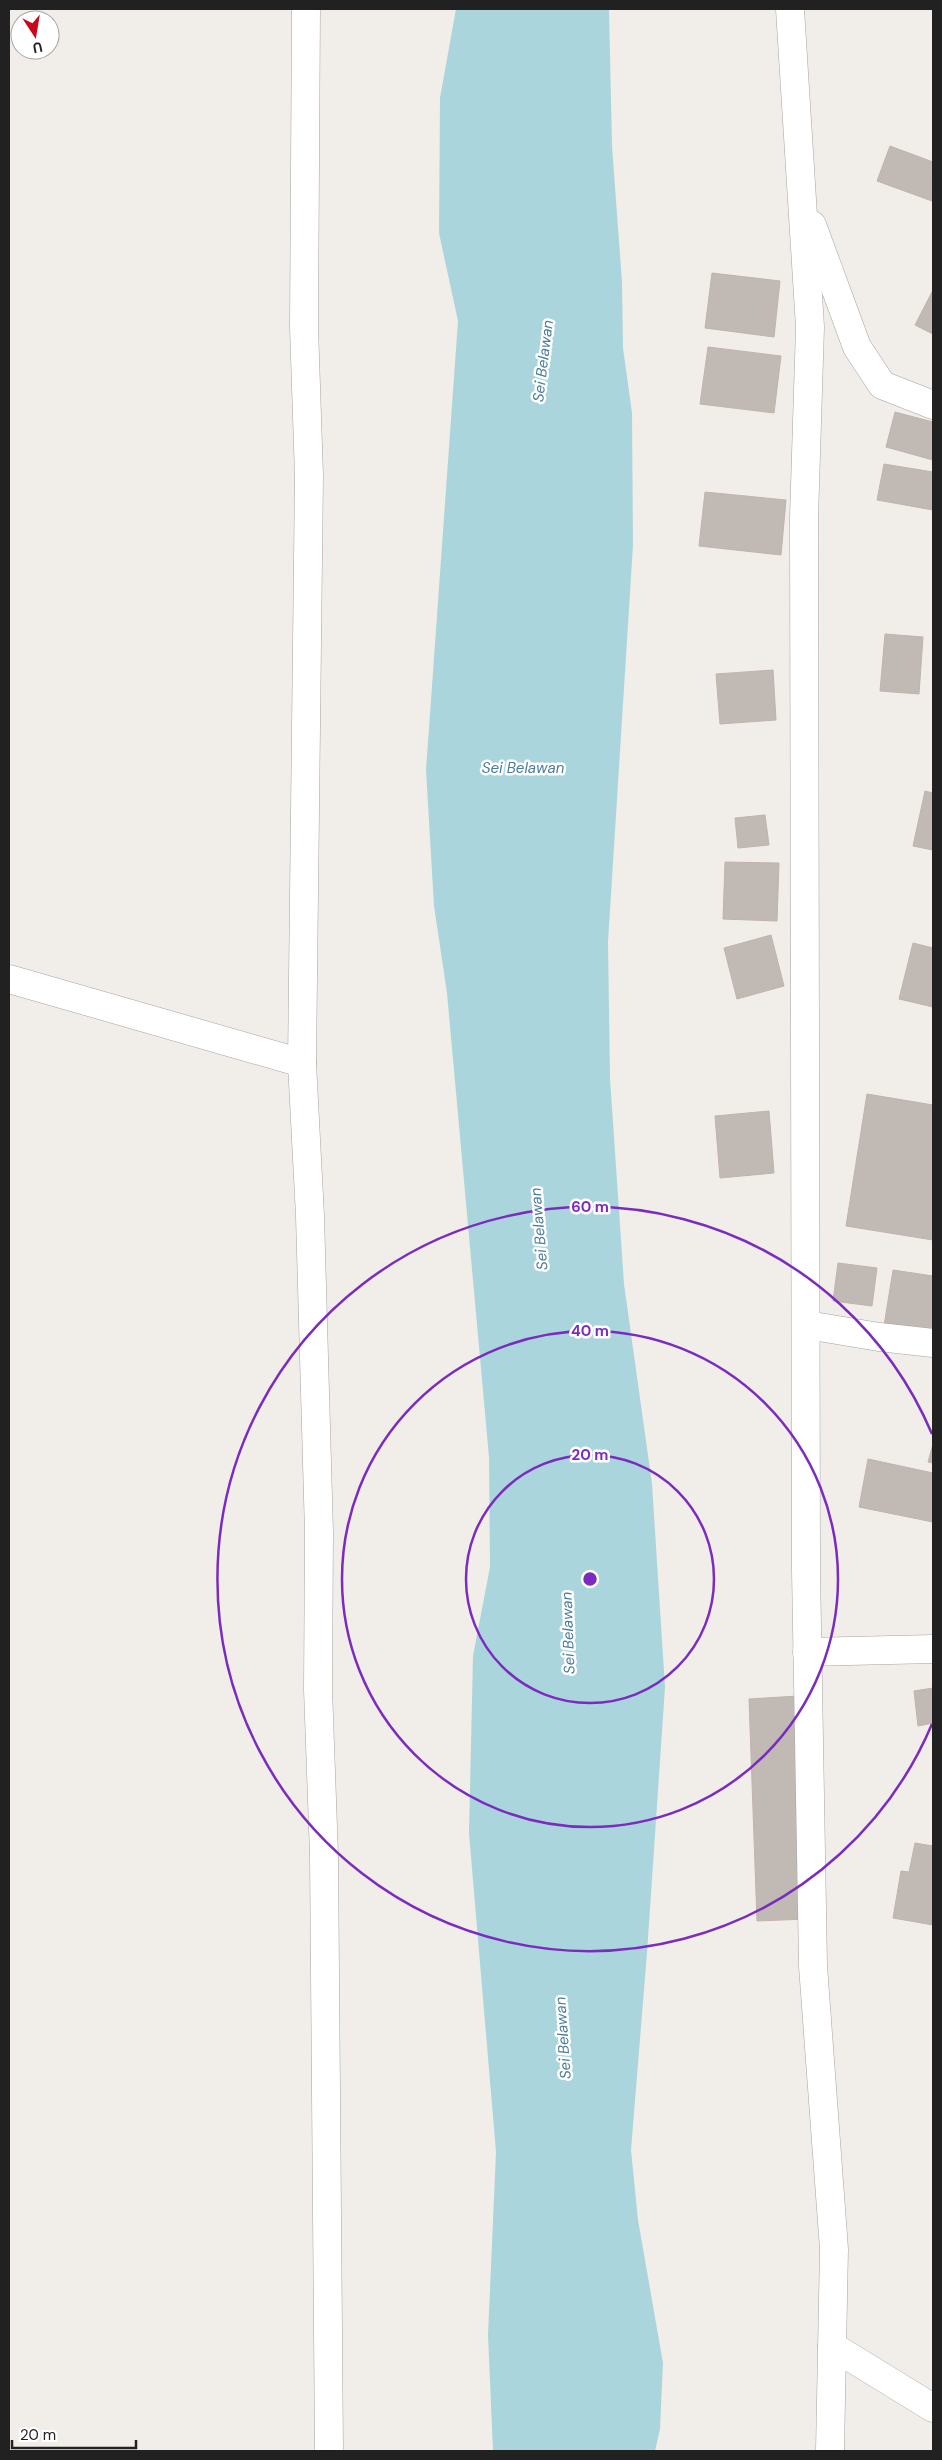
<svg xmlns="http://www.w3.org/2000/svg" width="942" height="2460" font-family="'DM Sans',sans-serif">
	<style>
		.water { fill: #abd5dc }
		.building { fill: #c1b9b4; stroke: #c2b3ab }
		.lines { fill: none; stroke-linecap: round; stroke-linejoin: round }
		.street-casing { stroke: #a5a5a5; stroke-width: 29 }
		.street { stroke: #fff; stroke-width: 28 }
		.ring { fill: none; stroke: #7b2cbf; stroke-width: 2.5 }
		.labels { text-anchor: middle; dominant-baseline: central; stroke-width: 5; stroke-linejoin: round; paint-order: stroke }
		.water-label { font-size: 15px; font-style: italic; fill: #4a7b9d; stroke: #fff }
		.centre { fill: #7b2cbf; stroke: #fff; stroke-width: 2.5 }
		.ring-label { font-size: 15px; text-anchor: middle; font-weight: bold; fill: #7b2cbf; stroke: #fff; stroke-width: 5; stroke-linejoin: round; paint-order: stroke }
	</style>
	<rect width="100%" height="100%" fill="#f1ede8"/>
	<!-- water -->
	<path class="water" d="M456,9h153l3,137 10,136 1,66 9,65 1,132 -25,397 2,136 14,206 28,200 13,203 -18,266 -16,197 7,70 25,143 -3,66 -5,22h-162l-5,-116 8,-183 -27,-319 4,-177 17,-89 -1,-110 -42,-464 -13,-87 -8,-136 32,-449 -19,-88 1,-135z"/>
	<!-- building -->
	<g class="building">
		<path d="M890,146l43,16 -1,39 -55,-20z"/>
		<path d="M712,273l68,8 -6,56 -69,-9z"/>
		<path d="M933,290v44l-18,-9z"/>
		<path d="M708,347l73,9 -7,57 -74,-9z"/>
		<path d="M895,412l38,10v38l-47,-13z"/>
		<path d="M884,464l49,8v38l-56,-10z"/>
		<path d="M705,492l81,8 -5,55 -82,-9z"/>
		<path d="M885,634l38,3 -4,57 -39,-3z"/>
		<path d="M773,670l3,50 -56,4 -4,-50z"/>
		<path d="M925,791l8,2v57l-20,-4z"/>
		<path d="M765,815l4,30 -31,3 -3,-30z"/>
		<path d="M725,862l54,1 -2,58 -54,-2z"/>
		<path d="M771,935l13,51 -47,13 -13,-51z"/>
		<path d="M913,943l20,5v59l-34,-8z"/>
		<path d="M867,1094l66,11v135l-87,-14z"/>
		<path d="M769,1111l5,62 -54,5 -5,-62z"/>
		<path d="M838,1263l39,5 -5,38 -39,-5z"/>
		<path d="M893,1270l40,6v58l-49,-8z"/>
		<path d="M933,1444v19l-5,-1z"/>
		<path d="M868,1459l65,14v49l-74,-15z"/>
		<path d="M933,1688v35l-15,3 -4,-35z"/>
		<path d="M798,1696l9,223 -50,2 -8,-222z"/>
		<path d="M915,1843l18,3v79l-40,-7 8,-47 8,1z"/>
	</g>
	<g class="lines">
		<defs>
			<g id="street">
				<path d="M306,9l-2,318 5,149 -7,587 8,153 9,317 -1,156 6,166 5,596"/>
				<path d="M790,9l20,318 -6,191 2,1052 7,396 21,283 -4,202"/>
				<path d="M812,225l45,122 25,38 51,20"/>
				<path d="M9,979l293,84"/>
				<path d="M807,1325l72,12 54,6"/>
				<path d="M807,1652l126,-3"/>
				<path d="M832,2346l101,62"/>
			</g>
		</defs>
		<!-- street casing -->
		<use href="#street" class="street-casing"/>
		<!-- street -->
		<use href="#street" class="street"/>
	</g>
	<!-- distance rings -->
	<g class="ring">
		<circle cx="590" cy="1579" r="124"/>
		<circle cx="590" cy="1579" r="248"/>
		<path d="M932 1724A372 372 0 1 1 932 1434"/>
	</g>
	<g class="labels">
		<!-- water labels -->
		<g class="water-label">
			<text transform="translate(543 361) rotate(-83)">Sei Belawan</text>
			<text x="523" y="768">Sei Belawan</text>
			<text transform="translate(539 1229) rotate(-95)">Sei Belawan</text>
			<text transform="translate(568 1633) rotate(-92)">Sei Belawan</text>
			<text transform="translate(563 2038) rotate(-94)">Sei Belawan</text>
		</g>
	</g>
	<circle cx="590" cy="1579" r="8" class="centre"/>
	<g class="ring-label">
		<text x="590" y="1212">60 m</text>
		<text x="590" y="1336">40 m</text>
		<text x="590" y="1460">20 m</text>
	</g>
	<!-- border -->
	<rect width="942" height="2460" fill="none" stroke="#212121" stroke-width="20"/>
	<!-- north arrow -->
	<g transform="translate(35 35) rotate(168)"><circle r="24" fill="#ffffff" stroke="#a6a6a6"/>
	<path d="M0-4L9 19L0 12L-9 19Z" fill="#c90919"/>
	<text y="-8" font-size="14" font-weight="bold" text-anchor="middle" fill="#212121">U</text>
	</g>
	<!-- scale -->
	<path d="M12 2440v8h124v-8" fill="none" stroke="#212121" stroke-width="2.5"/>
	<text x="20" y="2440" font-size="15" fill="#212121" stroke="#ffffff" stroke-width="4" paint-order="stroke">20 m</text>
</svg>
